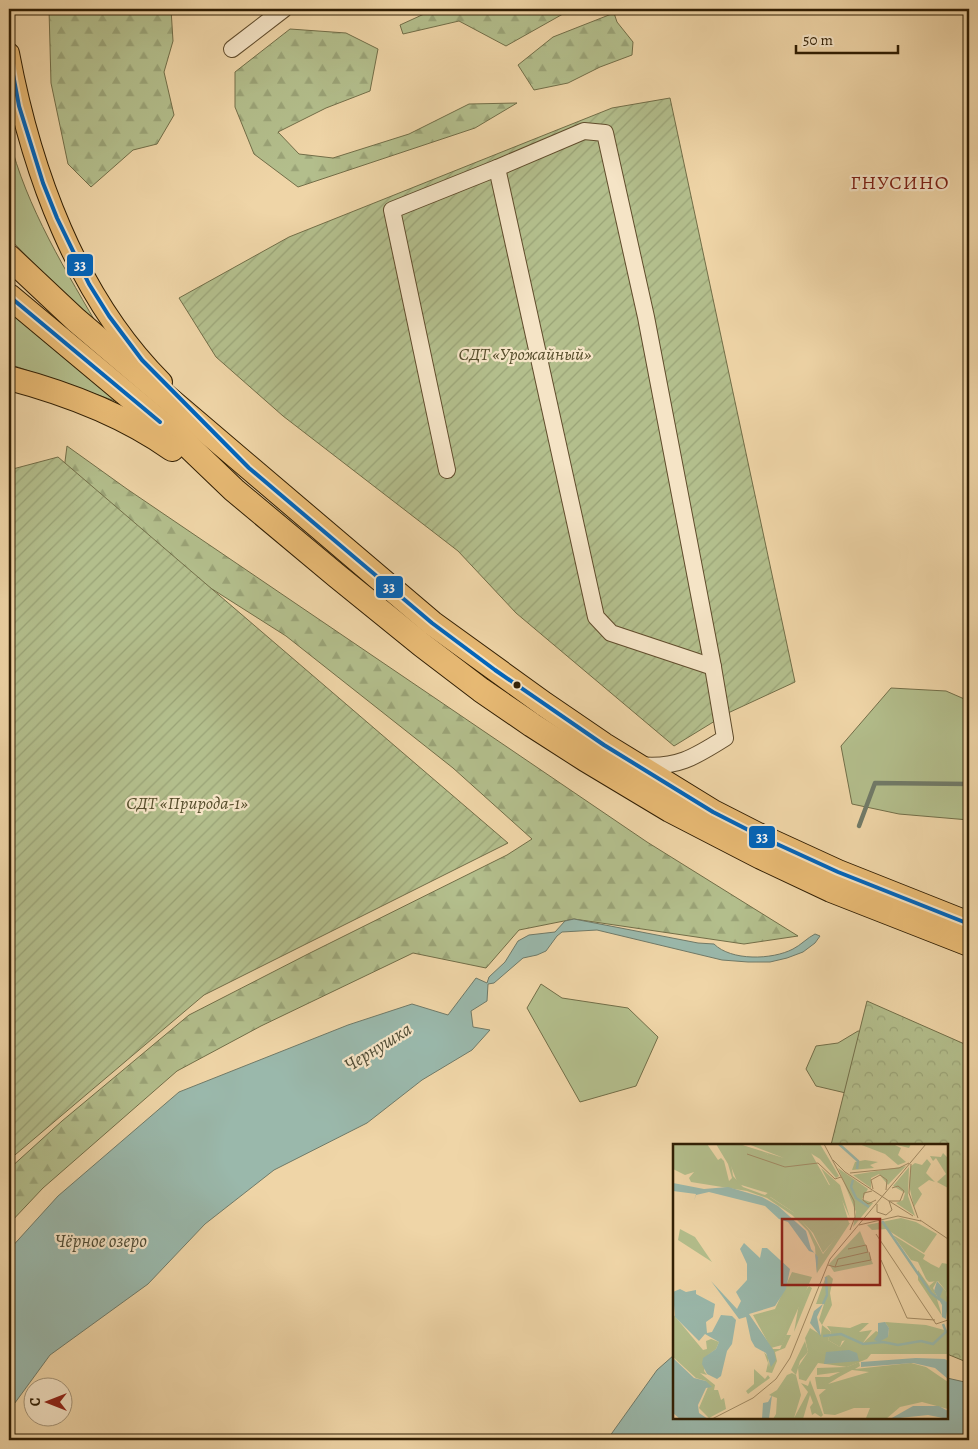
<svg xmlns="http://www.w3.org/2000/svg" width="978" height="1449" font-family="Alegreya,serif">
	<style>
		.grass { fill: #b3be8c; stroke: #726e48 }
		.forest { fill: url(#forest-firs); stroke: #726e48 }
		.park { fill: url(#park-crowns); stroke: #726e48 }
		.garden { fill: url(#garden-furrows); stroke: #726e48 }
		.water { fill: #9ab8ab; stroke: #707a68 }
		.lines { fill: none; stroke-linecap: round; stroke-linejoin: round }
		.stream { stroke: #707a68; stroke-width: 4.5 }
		.minor-casing { stroke: #604c2c; stroke-width: 18 }
		.major-casing { stroke: #301e03; stroke-width: 22 }
		.highway-casing { stroke: #301e03; stroke-width: 26 }
		.minor { stroke: #f5e4c6; stroke-width: 16 }
		.major { stroke: #e8ba74; stroke-width: 20 }
		.highway { stroke: #e8ba74; stroke-width: 24 }
		.bus-1-casing { stroke: #f5e4c6; stroke-width: 8 }
		.bus-1 { stroke: #0065bd; stroke-width: 4 }
		.bus-dot { fill: #301e03; stroke: #f5e4c6; stroke-width: 2 }
		.labels { text-anchor: middle; dominant-baseline: central; stroke-width: 4.5; stroke-linejoin: round; paint-order: stroke }
		.park-label { font-size: 18px; font-style: italic; fill: #574e2c; stroke: #f5e4c6 }
		.water-label { font-size: 19px; font-style: italic; fill: #504c35; stroke: #f5e4c6 }
		.quarter-label { font-size: 20px; letter-spacing: 1px; fill: #7a1f14; stroke: #f5e4c6 }
		.inset-river { fill: none; stroke: #9ab8ab; stroke-width: 2.5 }
		.inset-road { fill: none; stroke: #a38c65; stroke-width: 1 }
		.view { fill: #8f2418; fill-opacity: 0.15; stroke: #8f2418; stroke-width: 2.5 }
		.inset-edge { fill: none; stroke: #301e03; stroke-width: 2.5 }
		.line-badge { stroke: #f5e4c6; stroke-width: 2 }
		.badge-label { font-size: 14px; text-anchor: middle; font-weight: bold; fill: #fff }
	</style>
	<defs>
		<pattern id="forest-firs" width="22" height="20" patternUnits="userSpaceOnUse" patternTransform="scale(1.25)"><rect width="22" height="20" fill="#b3be8c"/><path d="M5 1l3.5 6h-7zM16 11l3.5 6h-7z" fill="#9aa377"/></pattern>
		<pattern id="park-crowns" width="20" height="18" patternUnits="userSpaceOnUse" patternTransform="scale(1.25)"><rect width="20" height="18" fill="#b3be8c"/><path d="M2 6a3 3 0 1 1 6 0M12 15a3 3 0 1 1 6 0" fill="none" stroke="#9aa377"/></pattern>
		<pattern id="garden-furrows" width="10" height="10" patternUnits="userSpaceOnUse" patternTransform="scale(1.25)"><rect width="10" height="10" fill="#b3be8c"/><path d="M-1 1l2-2M0 10L10 0M9 11l2-2" fill="none" stroke="#9aa377"/></pattern>
	</defs>
	<rect width="100%" height="100%" fill="#efd5a7"/>
	<filter id="stains"><feTurbulence type="fractalNoise" baseFrequency=".004" numOctaves="4"/><feColorMatrix values="0 0 0 0 .2 0 0 0 0 .09 0 0 0 0 .02 0 0 0 .5 -.17"/></filter>
	<radialGradient id="worn" r=".72"><stop offset=".6" stop-color="#630" stop-opacity="0"/><stop offset="1" stop-color="#630" stop-opacity=".3"/></radialGradient>
	<!-- grass -->
	<g class="grass">
		<path d="M9,137c17,71 58,135 94,198l-94,-97z"/>
		<path d="M9,307l109,95 -109,-38z"/>
		<path d="M891,688l55,3 23,10v119l-70,-6 -47,-10 -11,-58z"/>
		<path d="M541,984l21,14 66,10 30,29 -22,49 -56,16 -53,-94z"/>
		<path d="M858,1031l31,3 -39,60 -34,-8 -10,-17 10,-23 22,-3z"/>
	</g>
	<!-- forest -->
	<g class="forest">
		<path d="M49,9h122l2,32 -9,31 10,43 -17,29 -24,6 -42,37 -23,-23 -17,-81z"/>
		<path d="M435,9h129l6,1 -64,36 -47,-25 -56,13 -3,-9z"/>
		<path d="M614,13l3,9 16,20 -1,13 -32,12 -32,16 -34,7 -16,-25 35,-28z"/>
		<path d="M290,29l56,4 32,16 -8,42 -44,17 -48,24 21,22 34,4 76,-24 60,-30 48,-1 -42,25 -177,59 -44,-33 -19,-47v-35z"/>
		<path d="M67,446l60,43 520,353 151,94 -54,8 -170,-25 -55,11 -33,38 -73,-15 -152,73 -84,45 -134,117 -34,36v-55l53,-48 127,-106 119,-61 199,-99 25,-16 -79,-71 -167,-132 -225,-143z"/>
	</g>
	<!-- park -->
	<path class="park" d="M867,1001l102,45v317l-22,-9v-209h-116z"/>
	<!-- garden -->
	<g class="garden">
		<path d="M670,98l125,584 -67,31 -54,33 -158,-133 -58,-62 -175,-135 -67,-59 -37,-59 110,-61 323,-129z"/>
		<path d="M58,457l450,386 -304,152 -195,165v-690z"/>
	</g>
	<!-- water -->
	<g class="water">
		<path d="M574,919l124,24 16,1c17,17 58,16 79,5 8,-4 14,-11 22,-15l5,2 -5,7 -12,9 -16,6 -17,4h-22l-26,-2 -125,-30 -35,2 -5,4 -11,15 -9,4 -14,3 -29,25 -6,1 -1,17 -16,10 2,16 17,3 -18,20 -50,30 -55,43 -93,47 -69,54 -57,60 -98,71 -41,56v-161l49,-54 121,-104 169,-67 64,-21 36,11 28,-37 11,5 2,-6 16,-15 13,-21 11,-6 26,-3 10,-11z"/>
		<path d="M674,1355v63h273v-40l22,5v57h-362l50,-70z"/>
	</g>
	<g class="lines">
		<!-- stream -->
		<path class="stream" d="M859,826l16,-43 94,1"/>
		<defs>
			<g id="minor">
				<path d="M232,49l52,-40"/>
				<path d="M497,168l87,-37 21,2 41,184 67,350"/>
				<path d="M447,470l-55,-260 105,-42 99,449 15,16 102,34 12,71c-30,19 -49,31 -86,27"/>
			</g>
			<path id="major" d="M9,53c22,117 67,243 153,329"/>
			<g id="highway">
				<path d="M9,257l67,63 356,303 112,81 60,41 109,67 53,27 72,33 131,52"/>
				<path d="M9,296l176,147 49,47 103,86 85,69 59,45 51,35 53,34 85,51 91,47 70,33 138,54"/>
				<path d="M9,378c57,15 115,37 163,71"/>
			</g>
		</defs>
		<!-- minor casing -->
		<use href="#minor" class="minor-casing"/>
		<!-- major casing -->
		<use href="#major" class="major-casing"/>
		<!-- highway casing -->
		<use href="#highway" class="highway-casing"/>
		<!-- minor -->
		<use href="#minor" class="minor"/>
		<!-- major -->
		<use href="#major" class="major"/>
		<!-- highway -->
		<use href="#highway" class="highway"/>
		<defs>
			<g id="bus-1">
				<path d="M9,53l10,53 24,77 14,35 32,66 20,32 33,44 107,108 183,155 63,47 109,75 109,67 53,27 72,33 131,52"/>
				<path d="M9,296l151,126"/>
			</g>
		</defs>
		<!-- bus-1 casing -->
		<use href="#bus-1" class="bus-1-casing"/>
		<!-- bus-1 -->
		<use href="#bus-1" class="bus-1"/>
	</g>
	<!-- markers -->
	<circle class="bus-dot" cx="517" cy="685" r="4.5"/>
	<g class="labels">
		<!-- park labels -->
		<g class="park-label">
			<text x="525" y="354">СДТ «Урожайный»</text>
			<text x="187" y="803">СДТ «Природа-1»</text>
		</g>
		<!-- water labels -->
		<g class="water-label">
			<text transform="translate(378 1047) rotate(-32)">Чернушка</text>
			<text x="101" y="1241">Чёрное озеро</text>
		</g>
		<!-- quarter labels -->
		<g class="quarter-label">
			<text x="900" y="182">ГНУСИНО</text>
		</g>
	</g>
	<!-- overview -->
	<g transform="translate(673 1144)">
		<rect width="275" height="275" fill="#efd5a7"/>
		<path d="M192,16l13,2 -8,3 4,3 -22,2 3,-8zM233,22l-18,19 -9,-11 -8,4v10l-18,-13zM236,23l-1,29 7,20 -19,-13 7,-3 2,-7 -12,-7zM165,24l30,21 -6,10 11,4 -20,24 3,-15zM245,126l18,26 6,20 -24,-36zM156,131l4,4 -3,14 2,12 -10,20 -3,-5 5,-16h-8l10,-28zM136,142l3,2 -18,44 6,-34zM0,170l30,36 4,-1 -1,-8 5,-2 8,3 -3,7 -8,6 -4,16 3,4 -7,-2 15,12 -1,5h4l3,10 3,-2 2,11 -17,9 -10,-10 9,-21 -2,-6 -10,-3 -23,-21zM76,171l24,34h7l6,-14h5l-6,13 -10,4 2,9 -5,12 -6,-1 2,-9 -4,-11 4,5 1,10 2,-18zM189,179h7l-10,9 13,-2 -9,13 -11,-4 -10,2 -2,6 -12,-7 3,-8 -4,-6 23,2zM132,197l3,11 -8,9 -4,14 -5,-5zM81,225l11,10 3,-4 2,3 -22,16 -2,-3 8,-7z" fill="#b3be8c"/>
		<path d="M0,0h34l11,16 3,-2 3,3 5,20 3,-3 -4,-14 -12,-20h12l5,32 10,11 22,8 7,-5 -4,-36 -21,-2 -8,-8 45,14 -36,-14h54l-32,53 26,17 15,18 12,22 24,-31h3l-33,50 -2,-26 -7,-16 -16,-16 -25,-17 -20,-7 -56,-9 -2,-4 5,-6 -9,3 -12,-6zM133,0h14l19,32 -3,2 -16,-19 -13,-8zM186,0h52l-2,4 -16,-4 8,4 -3,7 8,7 -8,3 -13,-11zM270,9l5,5v30l-11,-6 9,-8 -10,-16 -3,3 -3,-5 11,1zM250,10l8,10 -5,9 9,9 -6,-2 -11,8 4,6 -8,13 -5,-22 2,-19 4,-3 7,2 5,-6zM148,24l19,17 10,33 -14,-31h-5zM228,74l15,4 21,12 -13,19 -38,-24 -14,1 -5,-5zM220,91l32,20 -2,4 8,5 8,4 3,-5 6,1v37l-2,-10 -8,-10 -9,1 -3,-3 -8,-17 -7,-2zM186,218l1,4 -5,3 56,-6 15,4 22,15v27l-26,-7 -22,5 -14,12 -20,-1 4,-10h-16l-19,7 -11,-1 -5,-19 7,-6h-9l-2,-12h14l11,-5 -23,3v-7l30,-1zM179,226l17,2 -41,12 11,-7zM119,229l4,2 5,20 -7,23 14,-26 -7,-9 7,3 2,-6 13,35 -2,2 -6,-4 -3,2 -2,-8 3,-4 -3,-8 -7,24h-30l3,-5 1,-16 -8,-3 8,-5 10,-15z" fill="#b3be8c" fill-rule="evenodd"/>
		<path d="M7,85l15,8 17,25 -34,-22zM263,136l10,11 2,12 -8,-5 -3,-17 -4,7 6,13 -10,-15zM212,178l41,3 22,6v23h-77l-4,5 -20,8 -29,-4 -12,18 -7,-2 -1,-12 10,-15 -3,-14 5,-10 11,7 1,-10 9,7 -3,8 12,7 7,-10 16,6 13,-12 12,6 1,-9z" fill="#b3be8c"/>
		<path d="M119,128l20,5 -30,68 -11,3 -18,-33 22,-6z" fill="#b3be8c"/>
		<path d="M53,0h13l47,17 6,-13 14,-4 23,41 9,1 11,37 -26,30 -10,-20 -20,-21 -24,-16 2,-2 -33,-10 -11,-28zM187,87l13,33 -39,8 -5,-8z" fill="#b3be8c"/>
		<path d="M0,39l31,6 24,-2 34,10 16,9 28,25 5,18 7,8 -1,17 -2,-21 -6,-2 -21,-29 -9,-3 -14,-13 -56,-14 -13,3 -2,6 2,-7 -23,-3zM71,99l16,15 2,-10h5l23,21 -4,20 -11,17 -26,8 25,37 2,9 -5,7 -5,-14 -11,-6 -4,-7 -5,-23 -7,2 -28,-38 26,28 4,-8 -5,-9 11,-12v-16l-7,-15zM264,137l6,8 -3,8 8,6 -2,16 -4,-2v-12l-8,-14zM7,145l6,3 10,-2v4l19,10 -2,13 -7,5 1,11 5,-1 9,-17 11,1 4,4 -4,24 -5,7 -6,25 -4,3 -10,-5 -5,-10 1,-6 13,-9 3,-7 -14,-8 -6,7 -24,-24 -2,-25zM150,160l-6,13 4,20 -11,-14 4,-12zM212,178l4,6 -1,9 -9,5 -5,-2 4,-6v-11zM176,206l8,3 2,8 -35,3 2,-12zM0,214l21,20 12,3 6,6 -6,1 -8,17 1,8 9,6h-28l-7,-6zM243,214l29,1 3,2v18l-13,-11 -22,-5 -52,4v-5zM99,251l-3,24h-7l1,-16 5,-1zM240,262h26l9,5v8l-20,-4 -38,4z" fill="#9ab8ab"/>
		<path class="inset-river" d="M166,0l19,17 -1,8M180,36l-2,7 5,11 13,9M209,77l49,72 9,7M150,160l4,-9 -1,-18M150,192l18,-2 22,10 20,-2 15,3 23,-4 12,3 13,-12 -3,-8"/>
		<path class="inset-road" d="M151,0l30,57 1,16 -5,13M74,10l38,13 33,-4 17,16 6,-2M160,16l12,12 44,29h11l4,-10 -6,-5 -6,2M238,20l-2,29 9,25M177,29l49,-5 10,-5M200,45l-2,-9 9,-5 7,5 -1,10M199,47l-8,2 -1,7 5,4 8,-4M216,57l24,15M204,60v8l9,3 6,-5 -3,-9M247,76l28,19M186,81l39,-9 23,5M203,90l60,90 12,-4M208,116l26,58 28,2M155,121l7,2 3,-8 30,-7 -2,-7 -18,4M162,123l36,-7 -2,-8M39,275l41,-21 23,-19 14,-21 40,-99 96,-115"/>
		<path class="view" d="M109,75h98v66h-98z"/>
		<rect width="275" height="275" class="inset-edge"/>
	</g>
	<g class="line-badge">
		<rect x="66" y="253" width="28" height="24" rx="5" fill="#0065bd"/>
		<rect x="375" y="575" width="29" height="24" rx="5" fill="#0065bd"/>
		<rect x="748" y="825" width="28" height="24" rx="5" fill="#0065bd"/>
	</g>
	<g class="badge-label">
		<text x="80" y="270">33</text>
		<text x="389" y="592">33</text>
		<text x="762" y="842">33</text>
	</g>
	<!-- margin -->
	<rect width="978" height="1449" fill="none" stroke="#efd5a7" stroke-width="30"/>
	<rect x="10" y="10" width="958" height="1429" fill="none" stroke="#301e03" stroke-width="2.5"/>
	<rect x="15" y="15" width="948" height="1419" fill="none" stroke="#301e03"/>
	<!-- north arrow -->
	<g transform="translate(48 1402) rotate(270)"><circle r="24" fill="#f5e4c6" stroke="#a69578"/>
	<path d="M0-4L9 19L0 12L-9 19Z" fill="#8f2418"/>
	<text y="-8" font-size="14" font-weight="bold" text-anchor="middle" fill="#301e03">С</text>
	</g>
	<!-- scale -->
	<path d="M796 45v8h102v-8" fill="none" stroke="#301e03" stroke-width="2.5"/>
	<text x="803" y="45" font-size="15" fill="#301e03" stroke="#f5e4c6" stroke-width="4" paint-order="stroke">50 m</text>
	<rect width="100%" height="100%" filter="url(#stains)"/>
	<rect width="100%" height="100%" fill="url(#worn)"/>
</svg>
